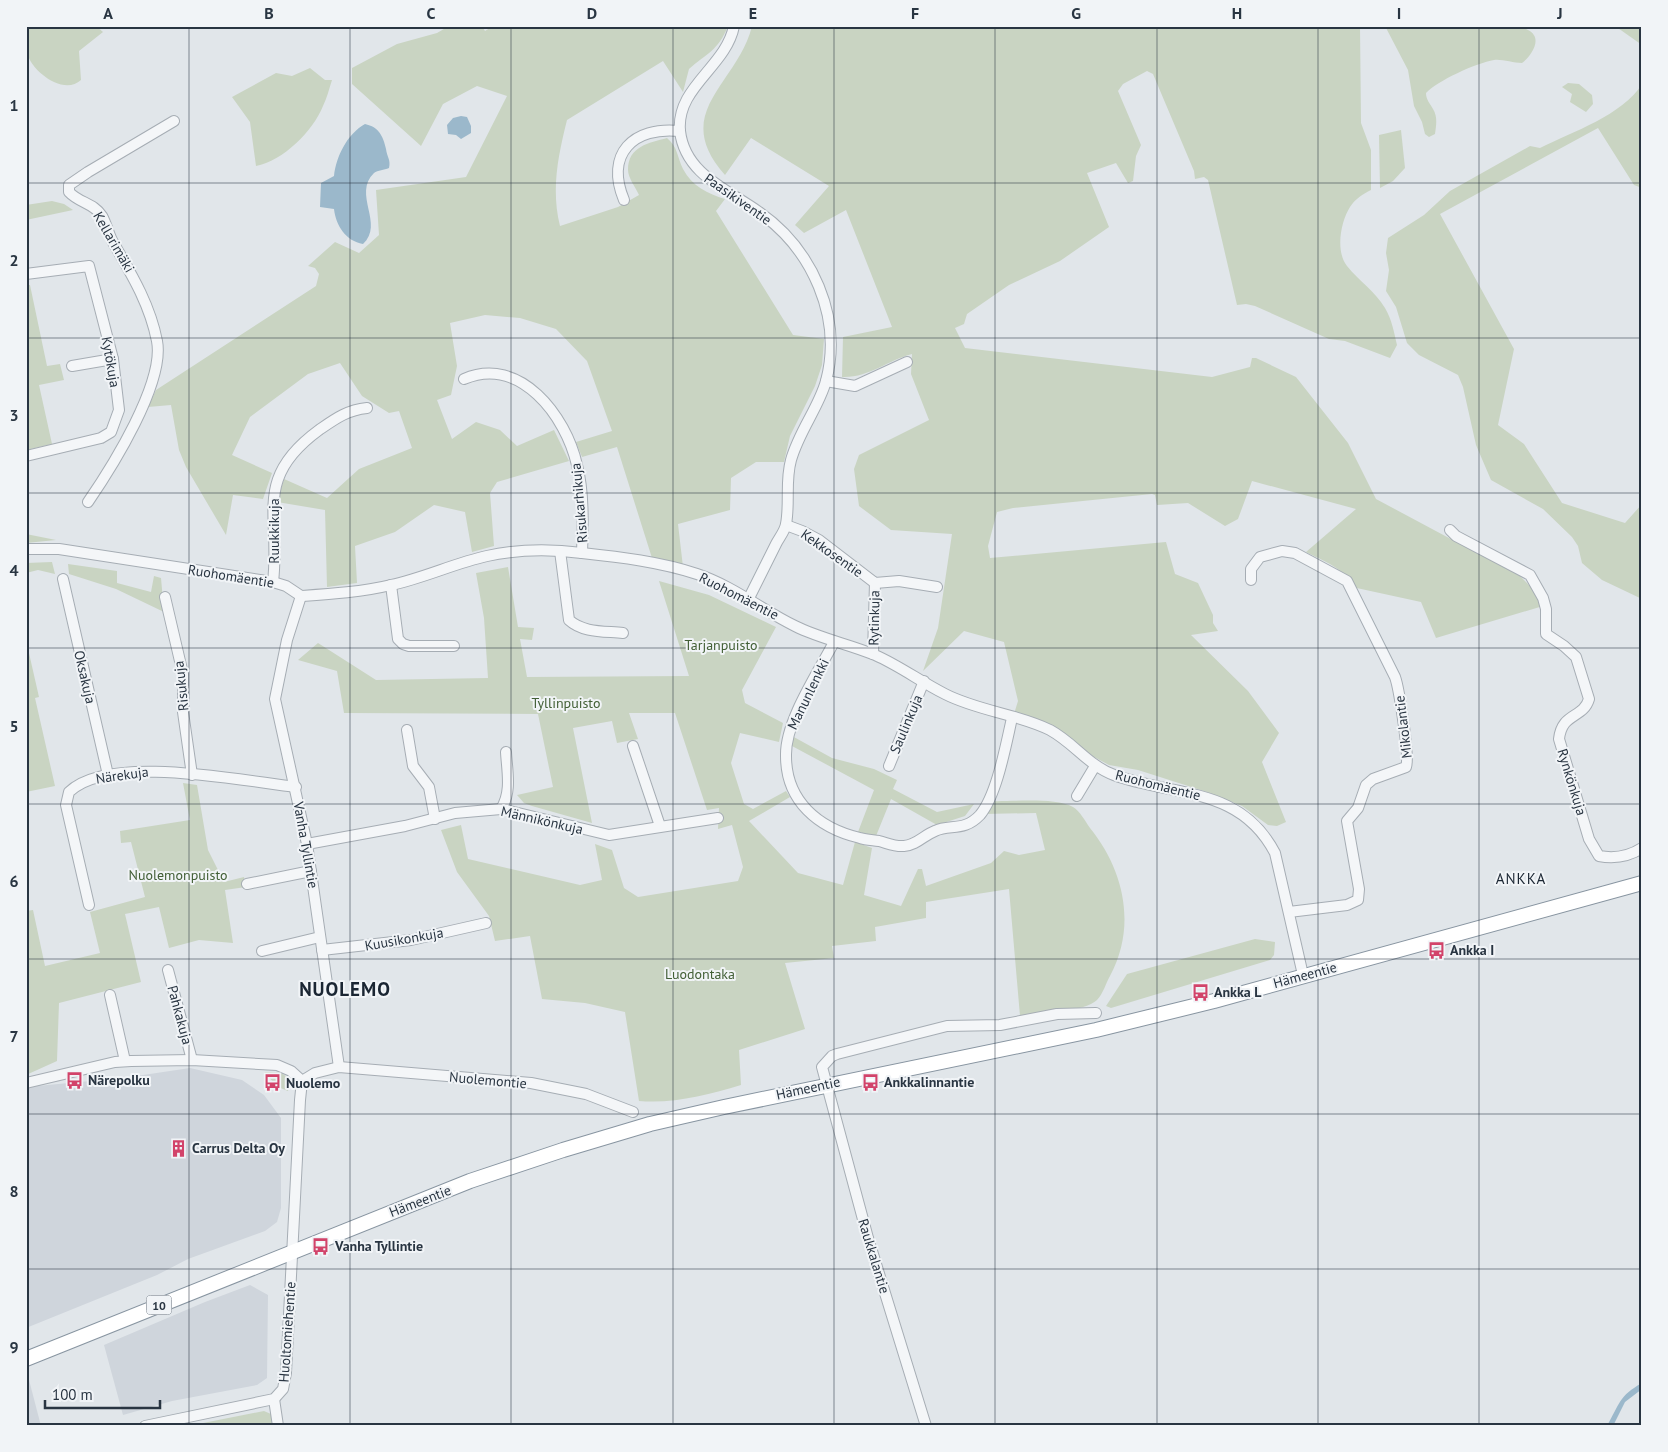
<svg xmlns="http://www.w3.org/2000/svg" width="1668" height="1452" font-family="'PT Sans',sans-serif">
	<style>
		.built { fill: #cfd5dc }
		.green { fill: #c9d4c2 }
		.water { fill: #9bb8cb }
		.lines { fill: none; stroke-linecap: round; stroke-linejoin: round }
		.minor-casing { stroke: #a6adb4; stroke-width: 12 }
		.highway-casing { stroke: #8895a1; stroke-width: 16 }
		.minor { stroke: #f4f6f8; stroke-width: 10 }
		.highway { stroke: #fff; stroke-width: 14 }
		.grid { fill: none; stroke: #293542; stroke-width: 1; stroke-opacity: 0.55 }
		.labels { text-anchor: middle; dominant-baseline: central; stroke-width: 4; stroke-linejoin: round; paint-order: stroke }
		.shield { fill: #f1f4f7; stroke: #656e78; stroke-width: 1 }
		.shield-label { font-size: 12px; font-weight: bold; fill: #293542 }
		.street-label { font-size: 14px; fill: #293542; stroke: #f1f4f7 }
		.park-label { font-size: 14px; fill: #425f36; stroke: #f1f4f7 }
		.poi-label { font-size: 14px; font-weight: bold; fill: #293542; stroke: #f1f4f7; text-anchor: start }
		.neighbourhood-label { font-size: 15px; letter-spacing: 1px; fill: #1b2633; stroke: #f1f4f7 }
		.district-label { font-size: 19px; font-weight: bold; letter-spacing: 1px; fill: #1b2633; stroke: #f1f4f7 }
		.neatline { fill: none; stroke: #293542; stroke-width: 2 }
		.grid-label { font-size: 16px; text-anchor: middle; font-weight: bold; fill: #293542 }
	</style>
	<rect width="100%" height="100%" fill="#e1e6ea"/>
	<!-- built -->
	<g class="built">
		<path d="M190,1068l52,12 22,15 17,23v90l-4,14 -12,9 -77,28 -31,16 -131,53v-241l97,-9z"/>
		<path d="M250,1285l18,10 -1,83 -10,7 -85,16 -49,14 -19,-70 101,-43z"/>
		<path d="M28,1376l13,50h-15v-49z"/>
	</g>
	<!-- green -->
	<g class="green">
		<path d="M31,26h65l7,6 -24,19 2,29c-17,16 -49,-8 -54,-27 -2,-7 -1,-17 -1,-24z"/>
		<path d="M449,26h33l3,5 8,-5h235c-10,25 -21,27 -39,43l-6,23 -20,-31 -96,59c-9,36 -16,70 -7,106l58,-19 21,-12c-3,-7 -11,-17 -11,-25 0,-24 21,-27 39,-32 11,9 10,19 16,31 9,17 25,25 42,30l-9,12 77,124 31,4 -2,26 -7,21 -25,50 -6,26h-28l-25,16 -1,32 -52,14 5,43 -31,-9 -35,-111 -35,10 -6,-15 36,-11 -25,-70 -31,-32 -36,-11 -35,-3 -35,8 7,43 -6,29 -14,5 15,39 24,-17 24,8 17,16 37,-16 15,31 -72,21 -7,11 4,53 -22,6 -7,-40 -31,-7 -39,27 -40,14 2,37 -30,4 -2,-77 -48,-8 7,-23 43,19 32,-29 53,-21 -13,-37 -10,2 -27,-17 -22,-33 -32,11 -58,43 -18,38 40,18 -9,26 -30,-4 -7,40 -40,-68 -7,-17 -8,-45 -23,2 8,-17 160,-104 3,-12 -4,-6 -7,-2 27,-24 24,11 20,-18 -3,-45 90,-13 41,-81 -30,-10 -34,18 -22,42 -69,-62v-16l45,-24 40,-11z"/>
		<path d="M752,26h608l1,97 10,27v40c-8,4 -16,9 -21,17 -9,14 -15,44 -3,59 12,15 28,25 38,42 7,12 9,24 12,37l-7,13 -45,-17 -16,-2 -74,-33 -9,-2 -9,1 -29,-125 -4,-3 -9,2 -1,-8 -41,-97 -6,-3 -24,13 -5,7 23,54 -5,11 -3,25 -5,2 -12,-20 -29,10 22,54 -49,34 -51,24 -42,29 -3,10 -9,4 10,20 247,29 38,-10 2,-9h4l40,19 52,66 28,56 144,77 16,16 7,14 -107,32 -15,-36 -69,-15c-7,-19 -29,-26 -46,-35l50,-43 -104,-28 -14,38 -13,7 -37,-23 -31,2 -2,-10 -3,-1 -139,14 -16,4 -9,34 2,12 176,-16 9,32 23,9 15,32v8l5,8 -27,4 57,56 31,42 -17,29 24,60 -9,4 -9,-1 -26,-19 -35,-14 -69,-22 -29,-5 -95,-51 4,-13 -14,-59 -40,-11 -41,40 15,-43 14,-94 -61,-4 -32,-24 -5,-37 5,-14 70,-35 -18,-46 1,-20c-24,6 -43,24 -70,23l1,-40 49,-10 -46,-117 -42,23 -9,-8 34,-39 -78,-48 -26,37c-56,-63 13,-91 27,-149z"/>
		<path d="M1385,26h113l2,3c8,-1 20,-4 28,1 16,8 3,26 -6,33 -9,0 -20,-4 -28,-3 -18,3 -57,21 -68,33 0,7 4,10 7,16 5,8 3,17 2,25l-6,3 -4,-3 -3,-12 -8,-16 -6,-36z"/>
		<path d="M1615,26h27v19z"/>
		<path d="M310,68l15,12h7c-3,9 -5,18 -9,26 -10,25 -40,55 -67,60l-6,-44 -18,-25 44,-24 16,3z"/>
		<path d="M1568,83l11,1 13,11 1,9 -7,8 -16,-10 2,-8 -10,-7z"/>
		<path d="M1642,84v104l-8,-3 -36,-57 -158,86 74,135 -16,76 26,19 38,59 63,20 17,-19v95l-40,-19 -20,-17 -4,-17 -6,-9 -29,-28 -52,-29 -15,-35 -13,-58 -5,-12 -39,-20 -12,-12 -11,-36 -10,-16 3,-21 -3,-17 2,-15 36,-23 26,-24 80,-45 10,2c32,-16 83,-33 102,-64z"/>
		<path d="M1401,130l4,38 -12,13 -13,7 -1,-53z"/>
		<path d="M52,201l12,3 9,6 -47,10v-15z"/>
		<path d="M26,285h4l17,81 13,-2 4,16 -25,5 13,59 -26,6z"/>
		<path d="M26,534l30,6 -30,3z"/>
		<path d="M52,562l3,12 -17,-4 -12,3v-10z"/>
		<path d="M68,564l49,7v12l34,9 3,-16 7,2 3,34 -48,-23 -47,-15z"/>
		<path d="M508,567l10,60 16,1 -2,12 -12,-1 7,38 162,-1 -30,-95 50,14 67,32 -34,63 3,13 38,20 -4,19 -39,-9 -9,30 13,41 9,5 33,-18 4,6 -41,24 49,52 45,12 12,-43 17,6 -8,47 37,11 17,-37h4l4,17 65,-23 13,-12 15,4 26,-5 -9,-37 -52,1 6,-13c22,1 64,-4 83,6 7,4 12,14 17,21 34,42 47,98 20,148 -4,7 -7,18 -13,24 -12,12 -59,13 -77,16l-11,-127 -83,13v16l-51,9 1,14 -44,5 2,12 -49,5 20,66 -66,21 2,35c-33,10 -68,19 -102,16l-14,-89 -40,-9 -43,-4 -12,-63 -35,5 -6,-25 -32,-44 -16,-42 20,-5 7,34 112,26 22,-5 -7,-36 17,6 12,38 14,9 100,-16 5,-14 -11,-42 -14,4 1,-21 -12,2 -32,-97h-46l9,26 -21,4 -5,-22 -39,7 19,95 -60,-17 -8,-3 -7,-8 36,-8 -15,-73 -194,-1 -7,-42 -39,-11 20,-17 58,37 112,-2 -4,-60 -8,-45z"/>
		<path d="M26,640l13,57 -4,1 20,88 -29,6z"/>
		<path d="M792,736l40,22 42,11 23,11 -4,9 44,23 37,-8 -9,12 -28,9 -46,-26 -15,37 -18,-4 16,-42 -82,-44z"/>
		<path d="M183,783l14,2 11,65 16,32 20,-5 2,10 -21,3 8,53 -34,-3 -30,8 -10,-41 -34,7 16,68 -82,21 -2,58 -31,14v-164l7,-1 12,56 55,-13 -10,-41 55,-15 -14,-55 -10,1 -1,-12 70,-11z"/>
		<path d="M1255,939l20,3 -1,13 -4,5 -159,48 -5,-2 21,-32z"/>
		<path d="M264,1072c17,0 27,0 24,19l-10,-4z"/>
		<path d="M264,1411l7,3 1,12h-84z"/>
	</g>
	<!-- water -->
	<g class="water">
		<path d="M461,116l6,1 4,9v7l-10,6 -5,-4 -8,-1 -1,-9 6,-7z"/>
		<path d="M365,124c14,3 18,12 21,25 1,8 5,11 3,19 -5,2 -11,2 -15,5 -22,21 11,51 -11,71 -17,-3 -27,-18 -29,-35l-14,-2 1,-24 13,-7c2,-19 13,-42 31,-52z"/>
		<path d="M1642,1383v6l-17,13 -12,24h-6c13,-23 12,-30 35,-43z"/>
	</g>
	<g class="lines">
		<defs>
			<g id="minor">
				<path d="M734,26c-8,41 -58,61 -54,105 5,44 49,59 79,81 53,37 84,105 67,169 -7,26 -27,50 -35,79 -6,21 -1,43 -5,64 -1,7 -7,14 -10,20 -9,18 -18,36 -27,54"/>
				<path d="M624,200c-19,-46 9,-74 56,-69"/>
				<path d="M26,274l63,-8 24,93 6,51 -8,22 -10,6 -75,18"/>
				<path d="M72,366l41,-7"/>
				<path d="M464,379c56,-24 102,37 113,86 7,27 6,60 5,88"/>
				<path d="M826,381l29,5 52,-24"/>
				<path d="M88,502c24,-35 77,-119 69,-161 -7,-36 -25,-66 -43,-97 -5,-8 -7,-19 -12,-28 -8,-13 -23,-13 -33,-24v-7l19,-13 86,-51"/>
				<path d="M786,525l16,6 17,9 56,43 24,-2 38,6"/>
				<path d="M1450,530l6,6 74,39 13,23 3,11v25l18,12 12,11 13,42c-6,20 -27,13 -30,40l30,100 10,17c16,3 29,1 43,-8"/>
				<path d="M26,549h33l214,33 13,4 15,10c30,-2 61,-4 90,-11 33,-7 64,-22 96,-29 32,-7 64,-7 95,-3 38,4 79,9 115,21 36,12 65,36 98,52 26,13 54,18 80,29 25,11 46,27 70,39 33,17 73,20 105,36 24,13 39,36 64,45 61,22 126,11 161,78l28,122"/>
				<path d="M560,551l9,69c14,13 36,11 54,13"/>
				<path d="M63,579l45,196"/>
				<path d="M1251,580v-11l9,-12 22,-6 13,2 52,28 48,96c4,11 15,81 11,90l-33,12 -7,6 -8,23 -11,13 12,68 -1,11 -11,5 -58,7"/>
				<path d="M273,582c8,-67 -21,-103 46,-152 16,-11 28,-20 48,-22"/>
				<path d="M391,585l7,54 5,5 6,2h45"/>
				<path d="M301,596l-14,44 -12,59 32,145 32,223"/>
				<path d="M165,597l18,77v38l9,63"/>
				<path d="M834,642c-16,31 -49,79 -48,114 0,45 32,72 74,82 6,2 12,2 19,3 8,2 16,6 25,5 13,-1 20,-11 31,-15 15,-7 29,1 45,-16 17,-20 26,-71 32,-97"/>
				<path d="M873,654l2,-71"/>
				<path d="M407,730l6,36 16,21 6,32"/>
				<path d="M633,746l27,80"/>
				<path d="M889,766l35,-85"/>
				<path d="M1077,796l18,-30"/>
				<path d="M501,809c11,-17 6,-38 5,-57"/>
				<path d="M307,844l98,-18 50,-13 46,-4 108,26 109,-17"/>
				<path d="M247,884l64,-13"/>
				<path d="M89,905l-23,-100 3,-13c39,-39 174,-11 227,-5"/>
				<path d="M322,950l89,-10 75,-17"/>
				<path d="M262,951l58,-14"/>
				<path d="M168,970l24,90"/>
				<path d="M110,995l15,66"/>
				<path d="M26,1083l89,-21 16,-1 61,-1 85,5 14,6 11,10"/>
				<path d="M274,1399l4,27"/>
				<path d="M145,1426l129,-27 9,-10 3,-16 14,-273 2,-19 13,-8 24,-6 192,16 55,11 47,18"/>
				<path d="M926,1426l-58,-188 -46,-171 10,-11 5,-2 110,-28 53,-1 57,-11 39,-1"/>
			</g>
			<path id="highway" d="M26,1359l444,-178 93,-31 87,-26 74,-17 372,-77 118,-29 428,-118"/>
		</defs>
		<!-- minor casing -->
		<use href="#minor" class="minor-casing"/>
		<!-- highway casing -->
		<use href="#highway" class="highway-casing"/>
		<!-- minor -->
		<use href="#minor" class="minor"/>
		<!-- highway -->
		<use href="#highway" class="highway"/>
	</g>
	<!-- grid -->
	<path class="grid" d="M189,26v1400M350,26v1400M511,26v1400M673,26v1400M834,26v1400M995,26v1400M1157,26v1400M1318,26v1400M1479,26v1400M26,183h1616M26,338h1616M26,493h1616M26,648h1616M26,804h1616M26,959h1616M26,1114h1616M26,1269h1616"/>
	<!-- icons -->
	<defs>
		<symbol id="bus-bare" viewBox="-9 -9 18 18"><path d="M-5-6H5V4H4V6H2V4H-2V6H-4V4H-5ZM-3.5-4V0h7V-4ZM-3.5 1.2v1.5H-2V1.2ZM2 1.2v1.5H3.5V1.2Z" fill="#d2436a" stroke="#f1f4f7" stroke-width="2.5" paint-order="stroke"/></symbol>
		<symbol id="building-bare" viewBox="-9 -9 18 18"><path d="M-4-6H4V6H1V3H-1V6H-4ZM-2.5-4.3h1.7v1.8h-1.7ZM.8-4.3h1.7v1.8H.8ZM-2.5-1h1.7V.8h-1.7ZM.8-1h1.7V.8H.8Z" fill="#d2436a" stroke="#f1f4f7" stroke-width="2.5" paint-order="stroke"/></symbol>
	</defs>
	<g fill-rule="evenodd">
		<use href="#bus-bare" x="1424" y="938" width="25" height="25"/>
		<use href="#bus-bare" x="1188" y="980" width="25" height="25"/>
		<use href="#bus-bare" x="62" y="1068" width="25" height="25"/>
		<use href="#bus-bare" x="858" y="1070" width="25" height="25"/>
		<use href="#bus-bare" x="260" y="1070" width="25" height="25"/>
		<use href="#building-bare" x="166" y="1136" width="25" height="25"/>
		<use href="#bus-bare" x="308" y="1234" width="25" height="25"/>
	</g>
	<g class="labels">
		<!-- shield labels -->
		<rect class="shield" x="146.5" y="1295.5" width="25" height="19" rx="4"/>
		<g class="shield-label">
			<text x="159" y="1305">10</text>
		</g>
		<!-- street labels -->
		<g class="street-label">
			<text transform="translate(738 199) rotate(35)">Paasikiventie</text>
			<text transform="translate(114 242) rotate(60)">Kellarimäki</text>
			<text transform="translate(111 362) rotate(80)">Kytökuja</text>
			<text transform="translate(579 503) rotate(-95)">Risukarhikuja</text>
			<text transform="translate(274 531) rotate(-90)">Ruukkikuja</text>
			<text transform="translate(832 553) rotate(35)">Kekkosentie</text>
			<text transform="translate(231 576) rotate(9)">Ruohomäentie</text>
			<text transform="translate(739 596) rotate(27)">Ruohomäentie</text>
			<text transform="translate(874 618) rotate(-89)">Rytinkuja</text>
			<text transform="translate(85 677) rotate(77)">Oksakuja</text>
			<text transform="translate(181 686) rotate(-96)">Risukuja</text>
			<text transform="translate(808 694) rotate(-64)">Manunlenkki</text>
			<text transform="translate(906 724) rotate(-67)">Saulinkuja</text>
			<text transform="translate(1403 727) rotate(-97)">Mikolantie</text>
			<text transform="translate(122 775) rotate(-8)">Närekuja</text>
			<text transform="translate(1572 782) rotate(73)">Rynkönkuja</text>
			<text transform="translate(1158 785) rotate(14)">Ruohomäentie</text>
			<text transform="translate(542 820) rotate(13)">Männikönkuja</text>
			<text transform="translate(306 845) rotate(80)">Vanha Tyllintie</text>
			<text transform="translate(404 939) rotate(-10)">Kuusikonkuja</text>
			<text transform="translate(1305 975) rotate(-15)">Hämeentie</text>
			<text transform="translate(180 1015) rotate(75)">Pahkakuja</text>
			<text transform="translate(488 1080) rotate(5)">Nuolemontie</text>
			<text transform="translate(808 1088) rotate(-12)">Hämeentie</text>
			<text transform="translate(420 1201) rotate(-21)">Hämeentie</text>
			<text transform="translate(874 1256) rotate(73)">Raukkalantie</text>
			<text transform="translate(287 1332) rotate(-86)">Huoltomiehentie</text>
		</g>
		<!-- park labels -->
		<g class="park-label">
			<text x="721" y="645">Tarjanpuisto</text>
			<text x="566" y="703">Tyllinpuisto</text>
			<text x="178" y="875">Nuolemonpuisto</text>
			<text x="700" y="974">Luodontaka</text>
		</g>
		<!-- poi labels -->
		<g class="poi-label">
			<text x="1450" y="950">Ankka I</text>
			<text x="1214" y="992">Ankka L</text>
			<text x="88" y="1080">Närepolku</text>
			<text x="884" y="1082">Ankkalinnantie</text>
			<text x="286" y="1083">Nuolemo</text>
			<text x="192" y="1148">Carrus Delta Oy</text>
			<text x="335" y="1246">Vanha Tyllintie</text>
		</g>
		<!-- neighbourhood labels -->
		<g class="neighbourhood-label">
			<text x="1521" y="878">ANKKA</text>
		</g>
		<!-- district labels -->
		<g class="district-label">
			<text x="345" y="989">NUOLEMO</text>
		</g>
	</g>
	<!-- border -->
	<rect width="1668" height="1452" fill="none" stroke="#f1f4f7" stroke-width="55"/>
	<!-- scale -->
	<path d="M45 1400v8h115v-8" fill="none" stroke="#293542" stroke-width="2.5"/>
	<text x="52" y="1400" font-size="15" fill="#293542" stroke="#f1f4f7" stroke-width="4" paint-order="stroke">100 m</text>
	<rect x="28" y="28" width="1612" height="1396" class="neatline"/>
	<g class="grid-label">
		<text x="108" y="19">A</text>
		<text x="269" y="19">B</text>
		<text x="431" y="19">C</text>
		<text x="592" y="19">D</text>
		<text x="753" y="19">E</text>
		<text x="915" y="19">F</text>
		<text x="1076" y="19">G</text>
		<text x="1237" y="19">H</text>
		<text x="1399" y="19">I</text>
		<text x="1560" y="19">J</text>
		<text x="14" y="111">1</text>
		<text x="14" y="266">2</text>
		<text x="14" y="421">3</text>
		<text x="14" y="576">4</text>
		<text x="14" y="732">5</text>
		<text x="14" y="887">6</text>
		<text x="14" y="1042">7</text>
		<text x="14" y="1197">8</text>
		<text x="14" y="1353">9</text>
	</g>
</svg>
